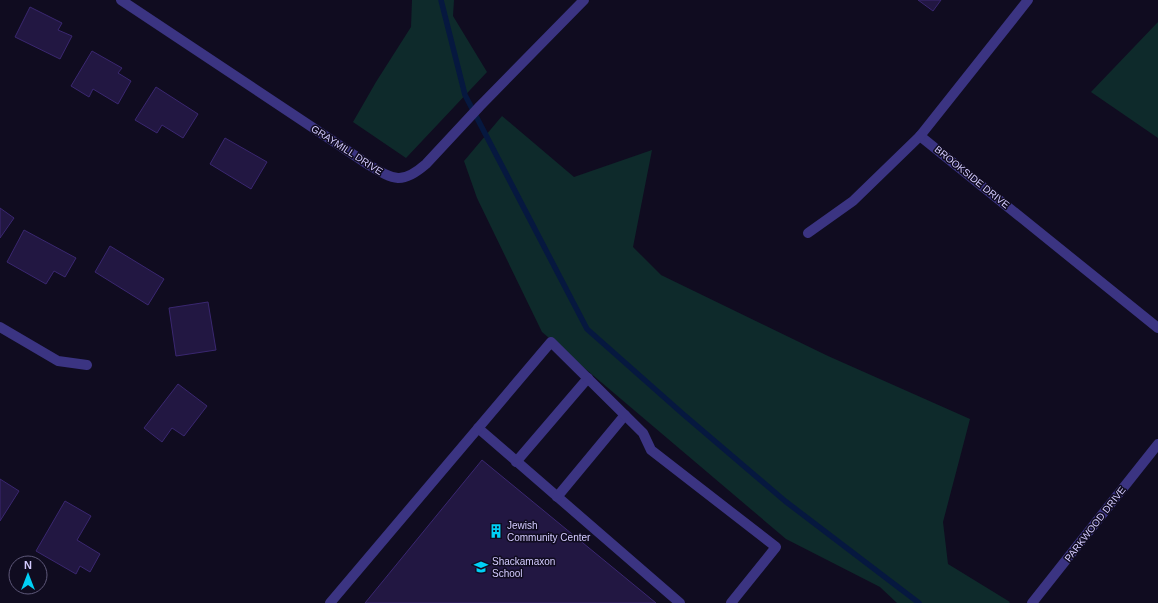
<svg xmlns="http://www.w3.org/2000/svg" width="1158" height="603" font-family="Arial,sans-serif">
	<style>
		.green { fill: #0e2a2b }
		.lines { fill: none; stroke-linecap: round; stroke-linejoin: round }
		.stream { stroke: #06183f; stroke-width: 5.5 }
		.building { fill: #221742; stroke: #3a2770 }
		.lane { stroke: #3b3482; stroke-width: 10 }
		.street { stroke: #3b3482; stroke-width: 10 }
		.labels { text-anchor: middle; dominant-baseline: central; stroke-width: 3; stroke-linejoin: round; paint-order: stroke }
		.street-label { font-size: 10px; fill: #d4cbff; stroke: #100c20 }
		.poi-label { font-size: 10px; fill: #d4cbff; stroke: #100c20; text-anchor: start }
	</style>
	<rect width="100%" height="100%" fill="#100c20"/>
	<!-- green -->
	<g class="green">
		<path d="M412,0h42l-1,16 34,56 -81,86 -53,-36 23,-40 35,-55z"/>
		<path d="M1158,22v116l-67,-46z"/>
		<path d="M502,116l72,61 78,-27 -19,97 28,28 167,81 142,63 -27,103 5,42 62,38 -1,1h-112l-17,-16 -94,-48 -244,-207 -65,-134 -13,-37z"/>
	</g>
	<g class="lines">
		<!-- stream -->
		<path class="stream" d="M441,0l24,95 122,234 96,85 102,87 134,102"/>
	</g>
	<!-- building -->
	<g class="building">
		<path d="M918,0h23l-8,11z"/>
		<path d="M30,7l32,16 -4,7 14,6 -12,23 -45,-22z"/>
		<path d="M92,51l30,17 -4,5 13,8 -13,23 -25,-15 -4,8 -18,-11z"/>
		<path d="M156,87l42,27 -15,24 -21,-13 -5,8 -22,-13z"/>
		<path d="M225,138l42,24 -16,27 -41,-25z"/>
		<path d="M0,208l14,10 -14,20z"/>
		<path d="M24,230l52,28 -11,19 -11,-6 -8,13 -39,-22z"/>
		<path d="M110,246l54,33 -16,26 -53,-33z"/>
		<path d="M208,302l8,48 -40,6 -7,-48z"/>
		<path d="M178,384l29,22 -23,30 -12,-8 -10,14 -18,-14z"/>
		<path d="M482,460l174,143h-291z"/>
		<path d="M0,479l19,12 -19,30z"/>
		<path d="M65,501l26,15 -14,24 23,14 -10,18 -10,-6 -4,8 -40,-23z"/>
	</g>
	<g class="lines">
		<!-- lane -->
		<g class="lane">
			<path d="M478,428l202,175"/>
			<path d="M516,462l72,-84"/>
			<path d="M557,497l68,-82"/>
			<path d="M330,603l221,-261 92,91 8,17 125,97 -45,56"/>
		</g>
		<!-- street -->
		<g class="street">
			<path d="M121,0l248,165c25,15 33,20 57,-1l54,-58 104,-106"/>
			<path d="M920,136l238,192"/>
			<path d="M808,233l45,-32 67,-65 108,-136"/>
			<path d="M0,327l58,34 29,4"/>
			<path d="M1032,603l126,-159"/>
		</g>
	</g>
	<!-- icons -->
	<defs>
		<symbol id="building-bare" viewBox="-9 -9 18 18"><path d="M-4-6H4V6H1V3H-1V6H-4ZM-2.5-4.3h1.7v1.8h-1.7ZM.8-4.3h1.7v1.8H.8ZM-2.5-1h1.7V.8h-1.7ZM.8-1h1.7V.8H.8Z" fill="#00d0f6" stroke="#100c20" stroke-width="2.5" paint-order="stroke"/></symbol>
		<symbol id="school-bare" viewBox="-9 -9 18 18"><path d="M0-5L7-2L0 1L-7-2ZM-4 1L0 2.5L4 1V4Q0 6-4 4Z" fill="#00d0f6" stroke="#100c20" stroke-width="2.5" paint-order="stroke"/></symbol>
	</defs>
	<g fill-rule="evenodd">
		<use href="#building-bare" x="486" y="521" width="20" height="20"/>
		<use href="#school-bare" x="471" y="557" width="20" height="20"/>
	</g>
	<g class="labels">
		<!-- street labels -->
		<g class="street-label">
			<text transform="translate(347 150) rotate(33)">GRAYMILL DRIVE</text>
			<text transform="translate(972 177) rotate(39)">BROOKSIDE DRIVE</text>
			<text transform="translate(1095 524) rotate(-52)">PARKWOOD DRIVE</text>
		</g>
		<!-- poi labels -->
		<g class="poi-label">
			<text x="507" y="525">Jewish<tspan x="507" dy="12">Community Center</tspan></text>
			<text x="492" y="561">Shackamaxon<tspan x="492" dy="12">School</tspan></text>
		</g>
	</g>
	<!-- north arrow -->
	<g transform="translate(28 575)"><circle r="19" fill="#100c20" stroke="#5e5879"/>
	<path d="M0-3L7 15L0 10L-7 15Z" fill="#00d0f6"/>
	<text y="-6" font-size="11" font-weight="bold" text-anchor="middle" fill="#d4cbff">N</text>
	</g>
</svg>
